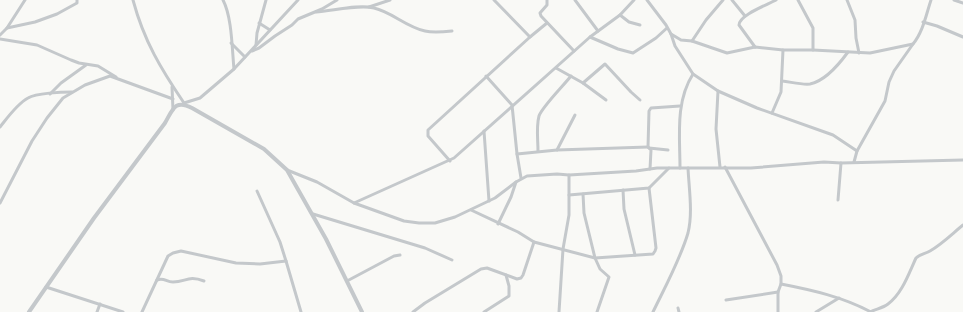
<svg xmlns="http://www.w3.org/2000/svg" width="963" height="312" font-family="'Sofia Sans Condensed',sans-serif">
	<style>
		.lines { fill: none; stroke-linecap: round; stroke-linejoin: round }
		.minor { stroke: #c4c8cb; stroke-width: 3 }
		.tertiary { stroke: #c4c8cb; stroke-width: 4 }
	</style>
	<rect width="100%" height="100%" fill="#f9f9f6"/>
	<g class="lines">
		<!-- minor -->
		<g class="minor">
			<path d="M133,0c11,41 28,69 51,103"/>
			<path d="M223,0c9,17 9,49 11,69"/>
			<path d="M494,0l36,37"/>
			<path d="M547,0v5l-7,8 1,3 33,35"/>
			<path d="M575,0l23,31"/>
			<path d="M647,0l19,25 5,9 4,12 18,28 25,17 39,17 76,27 24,16"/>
			<path d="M732,0l13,16"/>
			<path d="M798,0l15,28v22"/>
			<path d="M847,0l8,20 1,18 3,15"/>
			<path d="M954,0l9,3"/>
			<path d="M369,7l21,-7"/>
			<path d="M316,12c16,-1 43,-8 58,-4 18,4 32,19 51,23 8,2 18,1 27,0"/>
			<path d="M620,15l9,7 11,3"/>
			<path d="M923,22l14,4 26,11"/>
			<path d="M259,23l11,7"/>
			<path d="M7,28l28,-6 22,-8 20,-11v-3"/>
			<path d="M671,34l10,6 11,1 35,12 28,-6 28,3h30l57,3 43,-9c10,-12 13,-29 18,-44"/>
			<path d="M0,35l7,-7 18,-28"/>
			<path d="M590,37l28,12 15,4 23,-15 11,-10"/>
			<path d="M0,39l37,6 34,15 8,3 19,3 18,11"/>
			<path d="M692,41l14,-21 17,-20"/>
			<path d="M231,43l14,14"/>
			<path d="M256,45l1,-12 9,-33"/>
			<path d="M755,47l-16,-22c0,-10 28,-20 37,-25"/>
			<path d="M252,51l7,-3 16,-12 17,-11 6,-6 24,-10 15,-9"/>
			<path d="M556,68l27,15 23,17"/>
			<path d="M486,76l26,29 5,49 4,24"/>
			<path d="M782,81c9,1 20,4 28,3 15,-3 30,-21 38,-32"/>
			<path d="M583,83l22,-19 26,28 9,8"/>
			<path d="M172,87l1,23"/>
			<path d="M718,91l-2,38 4,38"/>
			<path d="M50,94l11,-11 25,-18"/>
			<path d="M184,103l16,-5 34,-29 64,-69"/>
			<path d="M772,113l9,-21 2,-42"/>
			<path d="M0,127c8,-10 17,-23 28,-29 8,-5 34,-6 44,-6"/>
			<path d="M484,131l5,70"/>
			<path d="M649,148l19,2"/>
			<path d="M557,150l18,-35"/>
			<path d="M538,151c0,-11 -2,-24 1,-35 3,-9 25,-31 32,-40"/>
			<path d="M517,154l40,-4 91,-3"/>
			<path d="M450,161l-22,-25v-6l102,-93 17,-14"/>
			<path d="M854,162l3,-11 28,-50 4,-19 5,-11 19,-27"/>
			<path d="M725,167l52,98 4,11v8l-3,8v20"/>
			<path d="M680,168c0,-31 -5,-66 13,-94"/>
			<path d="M650,169l1,-19 -3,-3 1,-36 2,-3 29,-2"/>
			<path d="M287,170l30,12 37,21 50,18 15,2h16l20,-6 40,-19 21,-16 11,-6 30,-2 12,1 67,-4 21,-3h94l73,-6 17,1 122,-3"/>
			<path d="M623,190l1,19 11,46"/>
			<path d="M257,191l23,51 6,19"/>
			<path d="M583,194l1,19 11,45 5,11 9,8 -12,35"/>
			<path d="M569,195l80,-7 20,-20"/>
			<path d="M838,200l3,-37"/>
			<path d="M0,203l32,-62 15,-23 16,-20 22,-13 25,-9 63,23"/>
			<path d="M354,203l100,-45 136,-121 30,-22 14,-15"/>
			<path d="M471,210l47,22 16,10 61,16 58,-4 2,-3 1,-3 -7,-60"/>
			<path d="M313,214l112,34 27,12"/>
			<path d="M498,224l13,-27 5,-15"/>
			<path d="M157,280c7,-3 9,2 16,2 13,0 15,-7 31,-1"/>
			<path d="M347,281l47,-25 6,-1"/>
			<path d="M781,284c31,6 62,13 90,28"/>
			<path d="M46,287l77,25"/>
			<path d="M726,300l52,-8"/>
			<path d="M678,308l1,4"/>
			<path d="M97,312l3,-8"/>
			<path d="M142,312l26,-56 5,-3 8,-2 55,12 24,1 26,-3 15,51"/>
			<path d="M413,312l12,-9 56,-34 6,-1 30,11 4,-1 2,-3 11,-33"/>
			<path d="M484,312l25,-16v-10l-3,-11"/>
			<path d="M559,312l4,-63 6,-34v-40"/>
			<path d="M653,312c12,-25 27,-52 35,-79 5,-20 1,-44 0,-65"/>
			<path d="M816,312l23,-14"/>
			<path d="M870,312c6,-3 13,-4 18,-8 14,-10 21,-31 28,-46 4,-4 9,-4 14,-7 12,-7 22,-17 33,-26"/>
		</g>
		<!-- tertiary -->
		<path class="tertiary" d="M29,312l65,-94 71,-95c8,-14 10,-24 27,-15l72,41 23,21 39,69 36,73"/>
	</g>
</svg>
